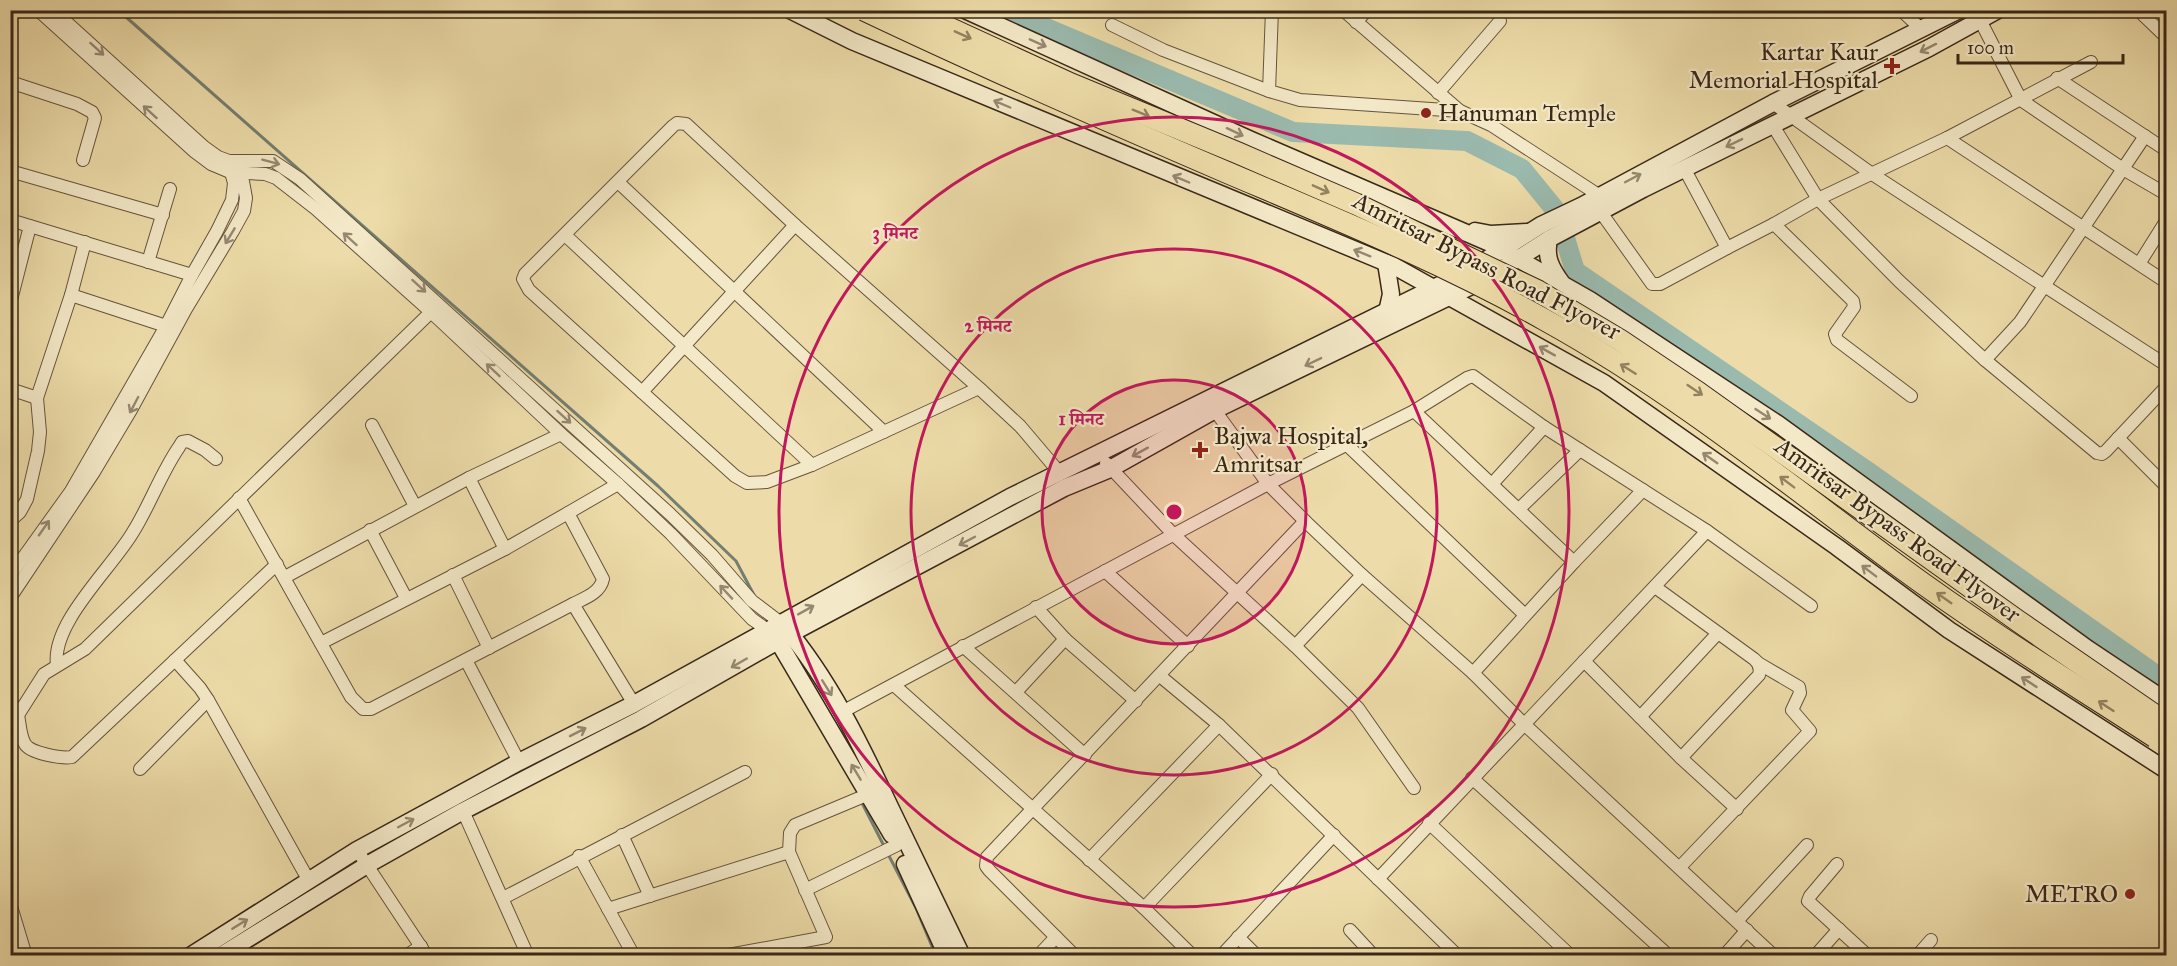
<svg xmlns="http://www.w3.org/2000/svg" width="2177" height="966" font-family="'IM FELL Great Primer','Noto Serif Devanagari',serif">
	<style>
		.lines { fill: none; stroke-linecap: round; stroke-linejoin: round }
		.stream { stroke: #737f72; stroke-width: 3 }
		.river { stroke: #9abaae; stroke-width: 20 }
		.street-casing { stroke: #66543c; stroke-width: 14 }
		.secondary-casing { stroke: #392718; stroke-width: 19 }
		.street { stroke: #f3e8c7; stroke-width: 12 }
		.secondary { stroke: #f3e8c7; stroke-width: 16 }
		.highway-bridge-casing { stroke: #392718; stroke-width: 23; stroke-linecap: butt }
		.highway-bridge { stroke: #eddca9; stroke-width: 21 }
		.oneway { stroke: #938260 }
		.oneway2 { stroke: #968870 }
		.ring { fill: none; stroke: #c2185b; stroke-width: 3 }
		.poi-dot { fill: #8f2418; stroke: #f3e8c7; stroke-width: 2 }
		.labels { text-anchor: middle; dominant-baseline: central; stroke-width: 4.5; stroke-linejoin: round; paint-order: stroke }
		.poi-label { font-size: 24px; fill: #392718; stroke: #f3e8c7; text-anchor: end }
		.street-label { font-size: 24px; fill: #392718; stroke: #f3e8c7 }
		.centre { fill: #c2185b; stroke: #f3e8c7; stroke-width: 3 }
		.ring-label { font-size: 18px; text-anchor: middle; font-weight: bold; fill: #c2185b; stroke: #f3e8c7; stroke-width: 4.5; stroke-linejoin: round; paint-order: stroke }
	</style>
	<rect width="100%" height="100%" fill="#eddca9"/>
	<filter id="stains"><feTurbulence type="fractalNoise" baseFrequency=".00333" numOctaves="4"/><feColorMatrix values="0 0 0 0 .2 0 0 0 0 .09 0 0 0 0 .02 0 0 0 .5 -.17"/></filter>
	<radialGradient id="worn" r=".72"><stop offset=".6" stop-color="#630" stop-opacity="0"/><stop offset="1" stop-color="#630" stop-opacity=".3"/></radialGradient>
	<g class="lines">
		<!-- stream -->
		<g class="stream">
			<path d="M118,10l540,476 78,75 18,34"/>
			<path d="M861,801l24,47"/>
			<path d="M888,854l28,54 20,48"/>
		</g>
		<!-- river -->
		<path class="river" d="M1003,10l290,122 174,9 55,28 35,43 18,59 292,200 299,211"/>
		<defs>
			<g id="street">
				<path d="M38,10l157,142 16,12 19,8 35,2 11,4 40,31 115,103 130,122 57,50 53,50 81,85 17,12"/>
				<path d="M53,10l151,137 14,10 11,4h44l27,18 370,335 42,41 40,46 29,22"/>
				<path d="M1272,10l-3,81 31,9 160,11"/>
				<path d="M1343,10l117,101 31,14 109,71"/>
				<path d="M1901,10l20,19"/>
				<path d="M2138,10l28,27"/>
				<path d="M1980,20l41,80 102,69 43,25"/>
				<path d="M1356,22l11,-12"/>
				<path d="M1112,25l51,25 106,41"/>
				<path d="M2057,78l109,72"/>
				<path d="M10,82l67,22 15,8 3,6 -12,42"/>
				<path d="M1438,93l62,-72"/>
				<path d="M1773,103l99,71 294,191"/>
				<path d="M1772,124l46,75 81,82 86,79 112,93 5,1 4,-3 60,-64"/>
				<path d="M1947,138l219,144"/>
				<path d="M1684,168l43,80 47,-24 44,-25 129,-61 144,-76"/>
				<path d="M10,171l153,44"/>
				<path d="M618,182l266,250"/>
				<path d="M1600,211l52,73h8l67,-36"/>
				<path d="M10,220l182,55"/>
				<path d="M1774,224l79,77 1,6 -19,27 2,6 74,56"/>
				<path d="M565,235l247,230"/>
				<path d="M148,262l22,-73"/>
				<path d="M2139,264l27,-43"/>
				<path d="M71,295l95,31"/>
				<path d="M10,304l20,-78"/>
				<path d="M1985,360l35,-38 125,-186"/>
				<path d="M979,388l-167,77 -45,17 -20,1 -12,-7 -206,-186 -6,-11 2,-5 148,-148 4,-3 9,1 109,101 184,163 41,38 39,46"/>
				<path d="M10,389l27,9"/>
				<path d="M642,392l153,-167"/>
				<path d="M1211,405l57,79 37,37 57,54 111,98 52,52 249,231"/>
				<path d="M1414,411l160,151"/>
				<path d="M372,425l43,81"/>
				<path d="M2118,438l48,48"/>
				<path d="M1346,444l179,171"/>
				<path d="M1106,463l68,72 121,111 63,62 56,80"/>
				<path d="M1492,484l52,-57"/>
				<path d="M239,498l112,199 12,12h8l202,-105 61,100"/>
				<path d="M1519,509l61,-59"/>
				<path d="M10,521l10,-9 7,-13 11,-48 2,-19 -3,-34 34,-103 14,-53"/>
				<path d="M370,530l36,68"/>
				<path d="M505,549l-36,-71 92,-44"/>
				<path d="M277,564l-102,96 25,28 8,12 101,181"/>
				<path d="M1105,571l83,75"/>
				<path d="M453,575l36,73"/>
				<path d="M10,576l61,-85 95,-165 26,-51 25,-44 15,-31 2,-17 -5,-18"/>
				<path d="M285,577l184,-99"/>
				<path d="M1655,587l99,72c5,4 7,9 5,16l-78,83"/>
				<path d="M10,598l84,-126 37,-62 55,-101 47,-78 11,-20 2,-13 -6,-33"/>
				<path d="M573,604c12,-6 27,-11 30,-25l-35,-66 50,-29"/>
				<path d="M1036,607l29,32 71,62"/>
				<path d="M321,643l184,-94 63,-36"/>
				<path d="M963,646l122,109"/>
				<path d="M1295,646l67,-71"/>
				<path d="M466,660l53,102"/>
				<path d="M1584,661l97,97 56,51"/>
				<path d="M57,665c-6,-42 55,-97 76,-133 17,-27 28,-59 46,-85l3,-5 6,-1 17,9 11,9"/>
				<path d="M1473,673l101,-111 69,-72"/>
				<path d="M1160,676l59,49 239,231"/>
				<path d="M894,685l250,223 49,48"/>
				<path d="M1016,692l49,-53"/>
				<path d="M842,712l426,-228 146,-73 53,-33 6,-2 71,51 163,104 104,75"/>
				<path d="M18,715c2,9 2,21 7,29 5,9 37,15 47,13l103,-97"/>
				<path d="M1640,717l78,-84"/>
				<path d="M10,722l8,-7 26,-41 41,-25 40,-39 306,-298"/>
				<path d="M140,769l68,-69"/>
				<path d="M1472,778l197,178"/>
				<path d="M463,811l65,145"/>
				<path d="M1429,823l142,133"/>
				<path d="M622,835l28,61"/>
				<path d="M357,850l70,106"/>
				<path d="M579,856l55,100"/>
				<path d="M1089,860l130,-135"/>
				<path d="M1837,864l-27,32 -2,5 60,55"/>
				<path d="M1680,867l130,-136 -18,-21 8,-17 -1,-6 -41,-24"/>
				<path d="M1378,879l329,-348"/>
				<path d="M805,890l92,-45"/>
				<path d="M503,898l242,-126"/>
				<path d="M10,903l16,53"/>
				<path d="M1144,908l128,-134"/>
				<path d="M608,909l181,-57"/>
				<path d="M1737,921l70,-76"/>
				<path d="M1350,930l24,26"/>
				<path d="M1238,937l19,19"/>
				<path d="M406,956l15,-10"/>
				<path d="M723,956l103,-19 -37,-85 1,-19 5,-8 74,-31"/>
				<path d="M1038,956l18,-19"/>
				<path d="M1075,956l-86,-86 -3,-4 1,-9 318,-336"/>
				<path d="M1221,956l113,-121"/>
				<path d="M1724,956l23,-26"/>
				<path d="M1815,956l24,-27"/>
				<path d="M1917,956l14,-16"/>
			</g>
			<g id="secondary">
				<path d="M790,10l62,31 542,225 210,117 233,164 112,83 217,140"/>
				<path d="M965,10l286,130 241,104 98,56 188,124 310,225 78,52"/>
				<path d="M1475,231l16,3 36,-2"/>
				<path d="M1549,239c-4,18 2,29 12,43"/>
				<path d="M1386,263l5,31 -4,18"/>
				<path d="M784,626c45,53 77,119 106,181 24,49 48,99 72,149"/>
				<path d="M771,633l7,8 114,194"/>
				<path d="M905,864l42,92"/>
				<path d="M190,956l167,-106 162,-88 115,-58 376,-207 460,-227 71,-45 40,-19 192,-103 186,-93"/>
				<path d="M220,956l147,-91 96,-54 178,-92 149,-85 274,-146 46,-19 105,-59 271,-131 63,-40 94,-50 286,-141 69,-38"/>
			</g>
		</defs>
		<!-- street casing -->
		<use href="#street" class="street-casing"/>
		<!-- secondary casing -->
		<use href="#secondary" class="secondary-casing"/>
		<!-- street -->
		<use href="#street" class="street"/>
		<!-- secondary -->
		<use href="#secondary" class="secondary"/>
		<defs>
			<g id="highway-bridge">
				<path d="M864,10c120,57 241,110 362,162 108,46 216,90 319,148 127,70 239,161 355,247 83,61 170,115 255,170"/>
				<path d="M910,10l161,74 167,69 118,51 182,87 82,49 79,53 319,228 148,102"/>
			</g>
		</defs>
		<!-- highway-bridge casing -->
		<use href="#highway-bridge" class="highway-bridge-casing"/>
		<!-- highway-bridge -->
		<use href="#highway-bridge" class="highway-bridge"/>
	</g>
	<!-- one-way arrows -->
	<defs><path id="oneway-shaft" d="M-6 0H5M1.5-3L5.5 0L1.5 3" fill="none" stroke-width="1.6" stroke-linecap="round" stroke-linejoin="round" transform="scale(1.5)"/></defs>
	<g class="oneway">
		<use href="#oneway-shaft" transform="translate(963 35) rotate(24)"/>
		<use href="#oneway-shaft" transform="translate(1141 113) rotate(22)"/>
		<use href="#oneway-shaft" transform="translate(1321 189) rotate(24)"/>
		<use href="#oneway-shaft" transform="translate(1628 369) rotate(-148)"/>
		<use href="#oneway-shaft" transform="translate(1695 390) rotate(34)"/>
		<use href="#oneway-shaft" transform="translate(1787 482) rotate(-143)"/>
		<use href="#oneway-shaft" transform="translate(1944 598) rotate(-145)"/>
		<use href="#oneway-shaft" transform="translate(2106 706) rotate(-147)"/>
	</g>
	<g class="oneway2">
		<use href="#oneway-shaft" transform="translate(1038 43) rotate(24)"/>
		<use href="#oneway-shaft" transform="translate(1928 48) rotate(153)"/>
		<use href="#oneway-shaft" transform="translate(97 49) rotate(42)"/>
		<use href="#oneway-shaft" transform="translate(1002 104) rotate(-157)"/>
		<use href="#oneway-shaft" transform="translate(150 112) rotate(-138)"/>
		<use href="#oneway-shaft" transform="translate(1235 132) rotate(25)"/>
		<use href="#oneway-shaft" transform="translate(1734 143) rotate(154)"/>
		<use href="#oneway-shaft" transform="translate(271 162) rotate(15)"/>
		<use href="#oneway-shaft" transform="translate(1633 178) rotate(-28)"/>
		<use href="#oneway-shaft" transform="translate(1181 179) rotate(-157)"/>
		<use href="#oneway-shaft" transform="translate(230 236) rotate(121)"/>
		<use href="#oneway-shaft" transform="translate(350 239) rotate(-138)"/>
		<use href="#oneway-shaft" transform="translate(1362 253) rotate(-158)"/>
		<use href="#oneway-shaft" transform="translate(419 286) rotate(42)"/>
		<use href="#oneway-shaft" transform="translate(1547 351) rotate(-151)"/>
		<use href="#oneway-shaft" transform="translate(1313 362) rotate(154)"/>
		<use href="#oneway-shaft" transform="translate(493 370) rotate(-137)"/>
		<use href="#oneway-shaft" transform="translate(134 405) rotate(118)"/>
		<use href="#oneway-shaft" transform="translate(1763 414) rotate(33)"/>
		<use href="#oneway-shaft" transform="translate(564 417) rotate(42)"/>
		<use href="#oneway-shaft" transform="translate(1140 452) rotate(151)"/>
		<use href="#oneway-shaft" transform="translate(1710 458) rotate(-145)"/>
		<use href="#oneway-shaft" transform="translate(44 528) rotate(-55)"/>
		<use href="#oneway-shaft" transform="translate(967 541) rotate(152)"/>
		<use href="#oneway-shaft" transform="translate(1869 571) rotate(-143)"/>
		<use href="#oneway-shaft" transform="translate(726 592) rotate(-133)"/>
		<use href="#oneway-shaft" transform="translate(806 610) rotate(-29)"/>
		<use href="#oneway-shaft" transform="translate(739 663) rotate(150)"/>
		<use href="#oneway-shaft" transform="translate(2029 682) rotate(-147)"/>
		<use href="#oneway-shaft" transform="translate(827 688) rotate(58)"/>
		<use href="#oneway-shaft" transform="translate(578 732) rotate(-27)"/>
		<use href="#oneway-shaft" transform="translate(856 772) rotate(-121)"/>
		<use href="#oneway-shaft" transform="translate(406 823) rotate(-28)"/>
		<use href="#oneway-shaft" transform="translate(240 924) rotate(-32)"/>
	</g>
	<!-- distance rings -->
	<circle cx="1174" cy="512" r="132" fill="#c2185b" fill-opacity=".12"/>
	<g class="ring">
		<circle cx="1174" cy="512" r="132"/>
		<circle cx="1174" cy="512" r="263"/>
		<circle cx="1174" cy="512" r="395"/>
	</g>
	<!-- markers -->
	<g class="poi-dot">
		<path d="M1889 57h6v6h6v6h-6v6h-6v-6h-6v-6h6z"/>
		<circle cx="1426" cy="113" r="6"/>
		<path d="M1197 441h6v6h6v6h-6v6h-6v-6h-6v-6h6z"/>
		<circle cx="2130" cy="894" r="6"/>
	</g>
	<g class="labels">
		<!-- poi labels -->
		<g class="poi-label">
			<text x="1878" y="52">Kartar Kaur<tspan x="1878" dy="28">Memorial Hospital</tspan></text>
			<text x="1438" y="113" text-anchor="start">Hanuman Temple</text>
			<text x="1214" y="436" text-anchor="start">Bajwa Hospital,<tspan x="1214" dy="28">Amritsar</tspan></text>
			<text x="2118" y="894">METRO</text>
		</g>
		<!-- street labels -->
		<g class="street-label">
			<text transform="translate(1487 266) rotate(27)">Amritsar Bypass Road Flyover</text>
			<text transform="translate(1898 530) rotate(36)">Amritsar Bypass Road Flyover</text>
		</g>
	</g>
	<circle cx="1174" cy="512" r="9" class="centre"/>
	<g class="ring-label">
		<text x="895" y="239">3 मिनट</text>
		<text x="988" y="332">2 मिनट</text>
		<text x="1081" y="425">1 मिनट</text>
	</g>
	<!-- margin -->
	<rect width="2177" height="966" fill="none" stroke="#eddca9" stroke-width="36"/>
	<rect x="12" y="12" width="2153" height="942" fill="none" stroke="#392718" stroke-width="3"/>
	<rect x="18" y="18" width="2141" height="930" fill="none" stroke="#392718" stroke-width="1.5"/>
	<!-- scale -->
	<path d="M1958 54v9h165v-9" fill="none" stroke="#392718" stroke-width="3"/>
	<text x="1967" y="54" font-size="18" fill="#392718" stroke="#f3e8c7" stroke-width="4.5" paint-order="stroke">100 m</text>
	<rect width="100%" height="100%" filter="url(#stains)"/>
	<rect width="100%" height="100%" fill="url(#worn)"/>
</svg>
